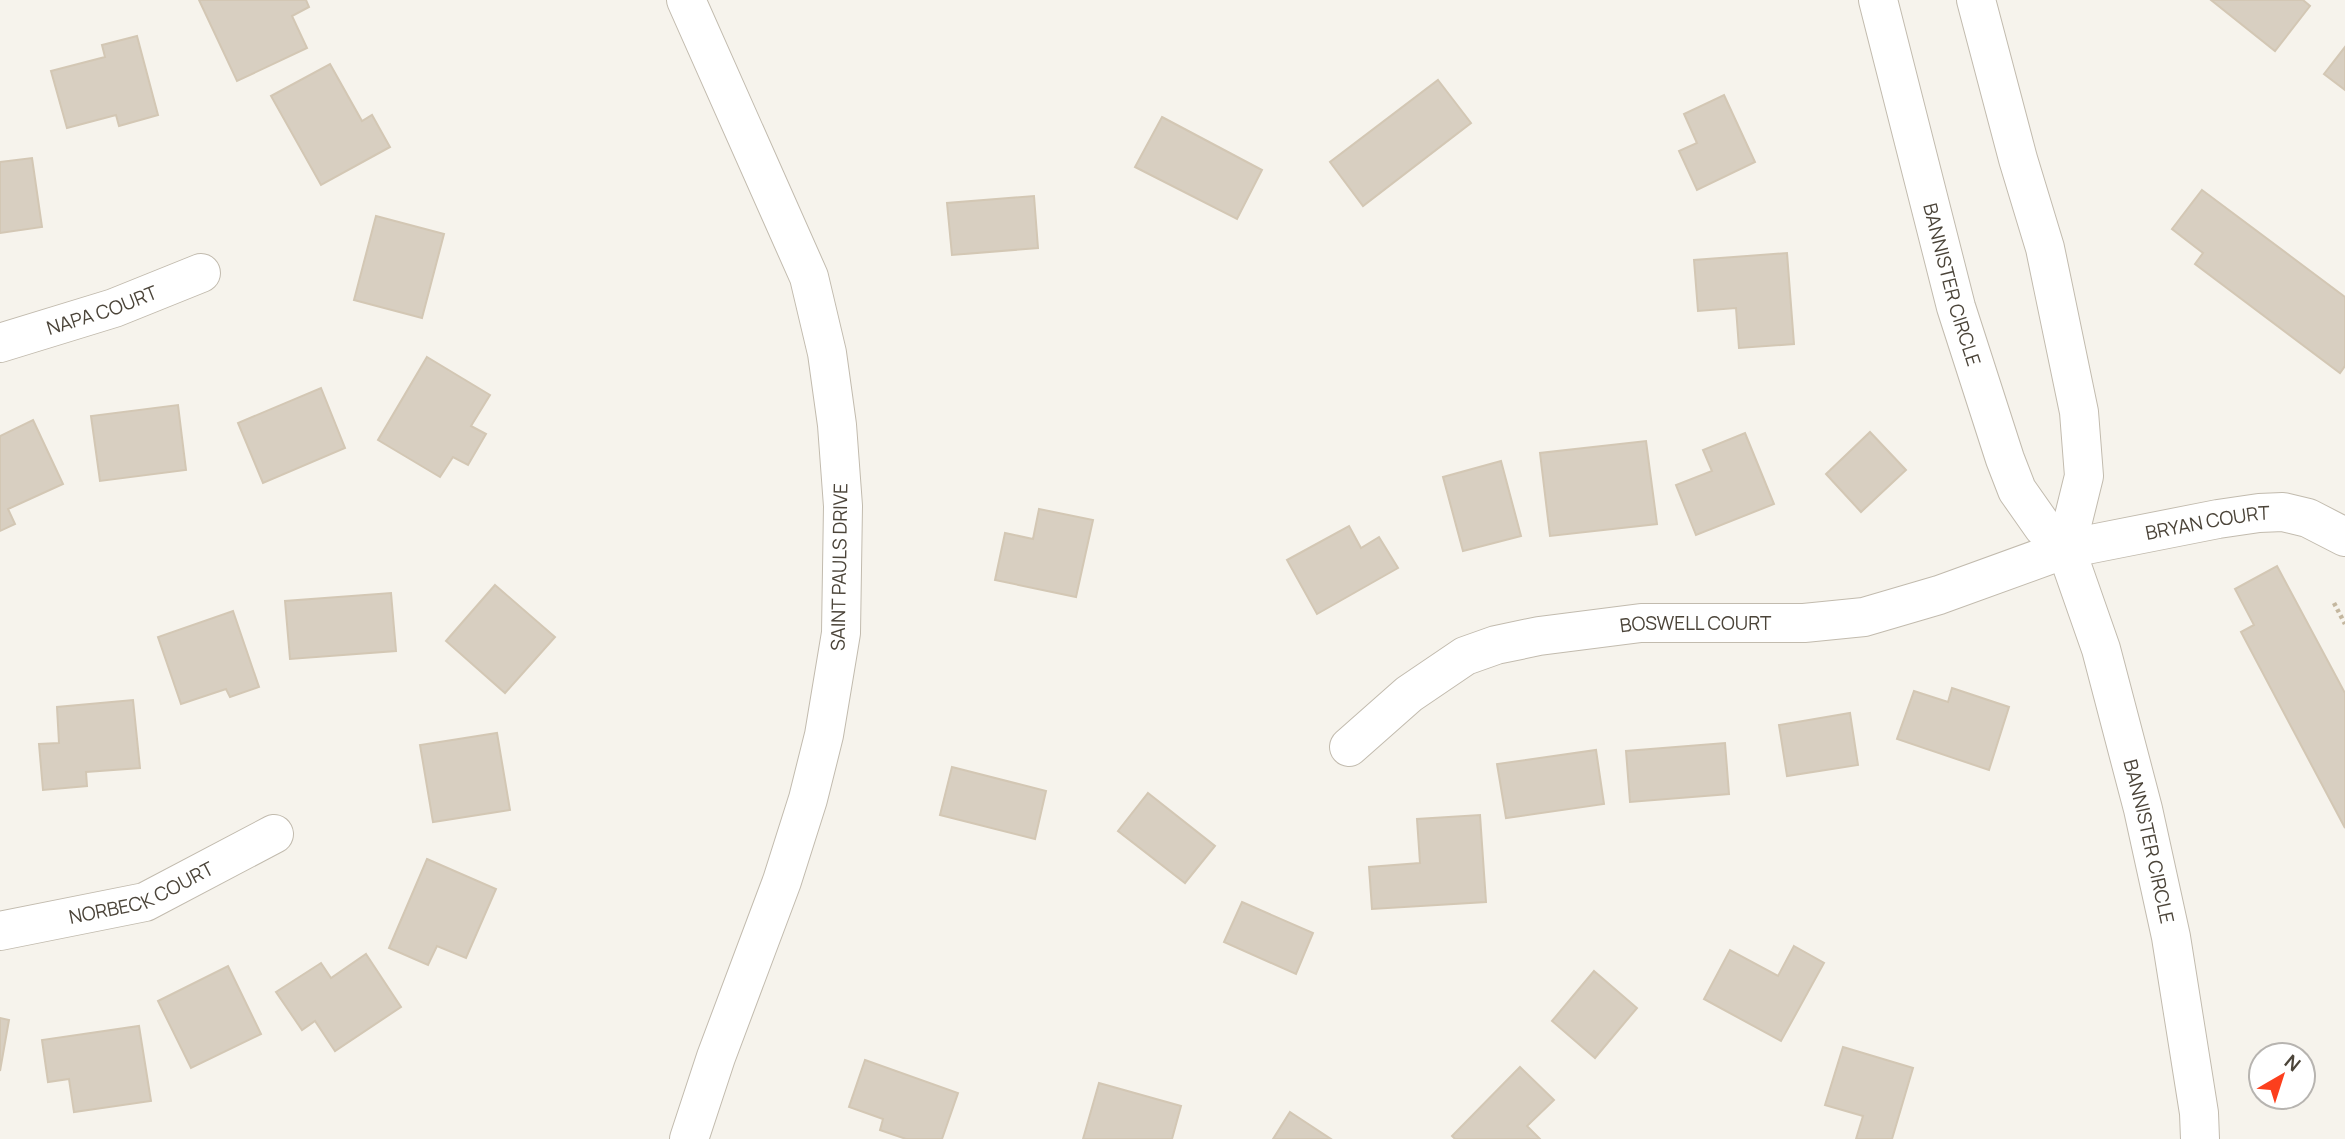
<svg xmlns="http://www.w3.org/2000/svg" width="2345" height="1139" font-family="Manrope,sans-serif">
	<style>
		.building { fill: #d8cfc1; stroke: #d3c7b4; stroke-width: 2 }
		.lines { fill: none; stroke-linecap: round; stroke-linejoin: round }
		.minor-casing { stroke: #c2bbae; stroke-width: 40 }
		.path { stroke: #c4b79f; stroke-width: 4.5; stroke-dasharray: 3.5 3.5; stroke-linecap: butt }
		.minor { stroke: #fff; stroke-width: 38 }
		.labels { text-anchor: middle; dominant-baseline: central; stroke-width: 5; stroke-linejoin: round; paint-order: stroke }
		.street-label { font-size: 19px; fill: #4b4439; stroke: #fff }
	</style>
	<rect width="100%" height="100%" fill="#f6f3ec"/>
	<!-- building -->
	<g class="building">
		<path d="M199,0h107l3,7 -17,9 15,32 -70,33z"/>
		<path d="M2211,0h92l7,6 -35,45z"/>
		<path d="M137,36l21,79 -39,11 -3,-11 -49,13 -16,-57 54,-14 -3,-12z"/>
		<path d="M2345,47v43l-21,-16z"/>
		<path d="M330,64l32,57 10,-6 18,32 -69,38 -50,-89z"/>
		<path d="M1438,80l33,43 -108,83 -33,-44z"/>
		<path d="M1724,95l31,67 -58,28 -18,-39 18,-8 -13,-29z"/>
		<path d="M1162,117l100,53 -25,49 -102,-52z"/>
		<path d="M32,158l10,69 -42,6v-71z"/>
		<path d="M2202,190l143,107v69l-5,7 -145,-109 8,-11 -31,-24z"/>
		<path d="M1034,196l4,52 -86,7 -5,-52z"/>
		<path d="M376,216l68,18 -22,84 -68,-18z"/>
		<path d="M1787,253l7,91 -55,4 -3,-40 -38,3 -4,-51z"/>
		<path d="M427,357l63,38 -19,31 15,8 -18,31 -15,-8 -13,20 -62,-37z"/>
		<path d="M321,388l24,60 -82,35 -25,-60z"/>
		<path d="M178,405l8,65 -86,11 -9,-65z"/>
		<path d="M33,420l30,64 -55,25 7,15 -15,7v-95z"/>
		<path d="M1870,432l36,38 -45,42 -35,-38z"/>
		<path d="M1745,433l29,71 -78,31 -20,-50 36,-14 -9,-21z"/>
		<path d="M1646,441l11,83 -107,12 -10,-83z"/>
		<path d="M1501,461l20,75 -58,15 -20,-74z"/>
		<path d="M1039,509l54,11 -17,77 -81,-17 10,-47 28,6z"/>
		<path d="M1349,526l12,22 18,-11 19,31 -81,46 -30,-54z"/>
		<path d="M2277,566l68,127v135l-104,-196 13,-7 -19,-36z"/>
		<path d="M495,585l60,52 -50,56 -59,-52z"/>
		<path d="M391,593l5,58 -106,8 -5,-58z"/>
		<path d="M233,611l26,76 -29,10 -4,-8 -45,15 -23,-67z"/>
		<path d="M1952,688l57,19 -20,63 -92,-31 17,-48 34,11z"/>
		<path d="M133,700l7,68 -54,4 1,14 -44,4 -4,-46 20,-1 -2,-36z"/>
		<path d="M1850,713l8,52 -71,11 -8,-51z"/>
		<path d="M497,733l13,77 -77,12 -13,-77z"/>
		<path d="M1725,743l4,51 -99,8 -4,-51z"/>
		<path d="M1596,750l8,54 -98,14 -9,-54z"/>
		<path d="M952,767l94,24 -11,48 -95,-24z"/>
		<path d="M1148,793l67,53 -30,37 -67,-52z"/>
		<path d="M1480,815l6,87 -114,7 -3,-42 51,-4 -3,-44z"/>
		<path d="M427,859l69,30 -30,69 -29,-12 -9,19 -39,-17z"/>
		<path d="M1242,902l71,31 -17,41 -72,-32z"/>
		<path d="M1794,946l30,17 -43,78 -77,-42 26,-49 48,26z"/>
		<path d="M366,954l35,53 -66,44 -20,-30 -13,9 -26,-38 45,-29 10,15z"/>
		<path d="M228,966l33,68 -70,34 -33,-67z"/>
		<path d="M1594,971l43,37 -42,50 -43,-37z"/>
		<path d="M0,1018l9,2 -9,51z"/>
		<path d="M139,1026l12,75 -77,11 -5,-33 -21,3 -6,-42z"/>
		<path d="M1843,1047l70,21 -21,71h-36l7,-23 -38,-11z"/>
		<path d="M865,1060l93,33 -16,46h-36l-26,-9 3,-11 -34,-12z"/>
		<path d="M1520,1067l34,33 -27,26 13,13h-85l-3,-3z"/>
		<path d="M1099,1083l82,23 -9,33h-89z"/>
		<path d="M1290,1112l41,27h-58z"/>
	</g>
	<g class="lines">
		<defs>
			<g id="minor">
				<path d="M686,0l123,277 18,76 10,72 6,81 -2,127 -17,102 -16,64 -26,82 -66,176 -27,82"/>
				<path id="s1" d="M1878,0l78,307 49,152 12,31 26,37 23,22 35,100 42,160 28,128 28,176 1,26"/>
				<path d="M1976,0l42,159 27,89 34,164 5,64 -18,73"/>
				<path id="s2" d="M0,343l114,-35 87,-35"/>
				<path id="s3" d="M1349,747l60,-53 56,-38 31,-11 43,-9 102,-13h163l60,-6 75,-22 127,-46 152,-30 41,-6 24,-1 25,6 37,19"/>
				<path id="s4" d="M0,931l145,-29 129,-68"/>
			</g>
		</defs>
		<!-- minor casing -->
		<use href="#minor" class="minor-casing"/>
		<!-- path -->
		<path class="path" d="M2334,603l11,21"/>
		<!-- minor -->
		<use href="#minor" class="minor"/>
	</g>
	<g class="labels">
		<!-- street labels -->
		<g class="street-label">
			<text stroke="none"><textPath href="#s1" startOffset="294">BANNISTER CIRCLE</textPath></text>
			<text stroke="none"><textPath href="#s2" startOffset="107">NAPA COURT</textPath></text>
			<text stroke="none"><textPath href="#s3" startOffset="908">BRYAN COURT</textPath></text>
			<text transform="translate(839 567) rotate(-89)">SAINT PAULS DRIVE</text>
			<text stroke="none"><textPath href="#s3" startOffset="382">BOSWELL COURT</textPath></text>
			<text stroke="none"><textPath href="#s1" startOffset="891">BANNISTER CIRCLE</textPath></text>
			<text stroke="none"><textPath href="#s4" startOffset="147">NORBECK COURT</textPath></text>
		</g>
	</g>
	<!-- north arrow -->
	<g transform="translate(2282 1076) rotate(39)"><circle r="33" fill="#ffffff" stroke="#b7b4b0" stroke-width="2"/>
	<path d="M0-5L12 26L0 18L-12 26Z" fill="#fc3f1d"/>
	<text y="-10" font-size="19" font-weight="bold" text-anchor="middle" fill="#4b4439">N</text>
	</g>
</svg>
